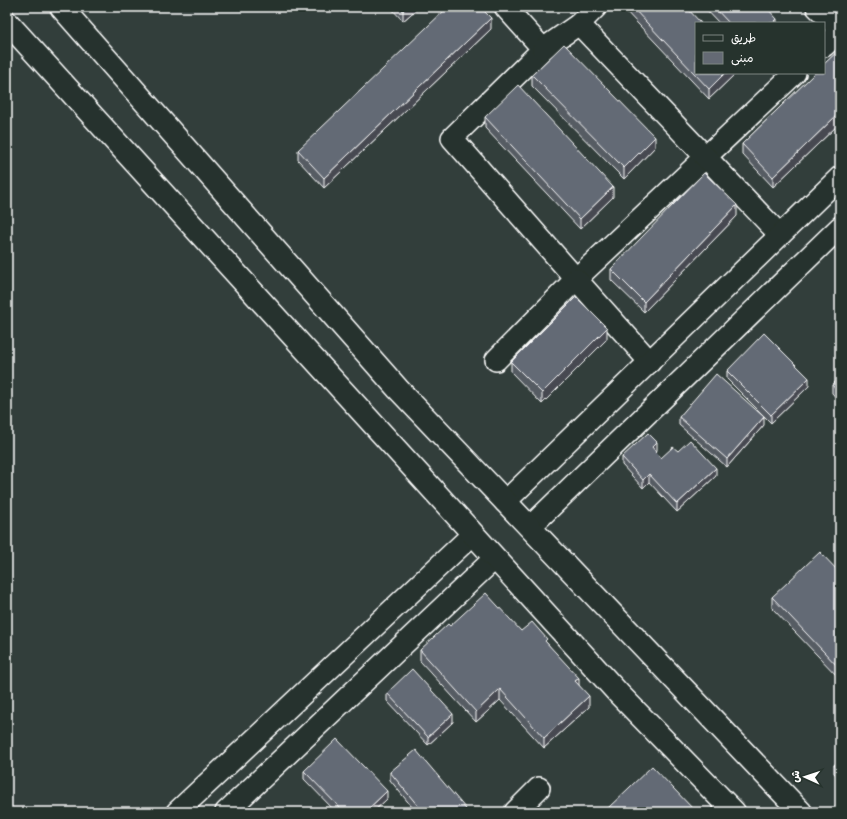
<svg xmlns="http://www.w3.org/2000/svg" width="847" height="819" font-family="Mynerve,'Playpen Sans Arabic',sans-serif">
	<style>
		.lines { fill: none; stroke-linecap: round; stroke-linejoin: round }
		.street-casing { stroke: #fff; stroke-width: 24 }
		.secondary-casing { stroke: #fff; stroke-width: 25 }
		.street { stroke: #26332d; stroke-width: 21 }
		.secondary { stroke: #26332d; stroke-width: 22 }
		.wall { fill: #565b64; stroke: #fff }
		.shaded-wall { fill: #464a51; stroke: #fff }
		.building { fill: #646a74; stroke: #fff }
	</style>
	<rect width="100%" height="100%" fill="#323e3b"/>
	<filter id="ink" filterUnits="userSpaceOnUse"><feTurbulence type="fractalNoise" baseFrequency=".025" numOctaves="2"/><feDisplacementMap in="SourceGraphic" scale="8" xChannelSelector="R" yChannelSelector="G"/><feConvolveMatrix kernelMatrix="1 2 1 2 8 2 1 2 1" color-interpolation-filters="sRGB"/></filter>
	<g filter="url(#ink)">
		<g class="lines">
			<defs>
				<g id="street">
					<path d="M505,7l38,42 -91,89 124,141 219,-206"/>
					<path d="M817,7l23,23"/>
					<path d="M579,24l201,211"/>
					<path d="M824,46l16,-15"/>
					<path d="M543,49l36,-25 17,-17"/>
					<path d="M496,360l80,-81 74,83"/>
					<path d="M505,502l335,-325"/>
					<path d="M530,527l310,-300"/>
					<path d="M177,812l296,-278"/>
					<path d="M226,812l269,-254"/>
					<path d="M515,812l24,-24"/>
				</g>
				<g id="secondary">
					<path d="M61,7l337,382 403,423"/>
					<path d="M7,22l612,672 115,118"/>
				</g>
			</defs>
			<!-- street casing -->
			<use href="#street" class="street-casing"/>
			<!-- secondary casing -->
			<use href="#secondary" class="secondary-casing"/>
			<!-- street -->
			<use href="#street" class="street"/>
			<!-- secondary -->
			<use href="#secondary" class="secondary"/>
		</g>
		<!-- wall -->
		<g class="wall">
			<path d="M390,7h29l-16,14z"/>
			<path d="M622,7h64l10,66h40l-27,26z"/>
			<path d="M704,7h62l11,16h-58z"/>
			<path d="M491,29l-167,159 -26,-28v-10z"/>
			<path d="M840,49v74l-67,64 -31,-33v-10z"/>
			<path d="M532,75l123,72 -31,32 -92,-93z"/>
			<path d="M485,117l128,80 -33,32 -95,-101z"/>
			<path d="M737,216l-93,96 -33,-32v-11z"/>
			<path d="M607,339l-65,65 -31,-32v-10z"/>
			<path d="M727,371l82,15 -38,37 -44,-44z"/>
			<path d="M840,378v24l-8,-9v-8z"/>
			<path d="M679,417l85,8 -37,42 -48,-42z"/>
			<path d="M657,450l-1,2 5,6 17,-7 38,25 -39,36 -28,-30 -6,6 -21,-23v-8z"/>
			<path d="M840,573v106l-68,-71v-11z"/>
			<path d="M450,626l71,5 26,12 32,42 10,22 -45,41 -44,-48 -24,22 -56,-61v-11z"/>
			<path d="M387,693l66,29 -25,23 -41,-44z"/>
			<path d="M840,759v20l-6,-6v-8z"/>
			<path d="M304,771l83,28 -14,13h-37l-32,-33z"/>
			<path d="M390,772l76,40h-50l-26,-32z"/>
			<path d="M608,808l87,4h-87z"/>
		</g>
		<!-- shaded-wall -->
		<g class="shaded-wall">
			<path d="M407,7h12l-16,14v-10z"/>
			<path d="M491,18v11l-167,159v-10z"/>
			<path d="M777,19v4h-4z"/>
			<path d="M725,73h11l-27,26v-10z"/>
			<path d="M840,112v11l-67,64v-10z"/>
			<path d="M655,137v10l-31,32v-11z"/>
			<path d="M613,187v10l-33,32v-10z"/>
			<path d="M737,205v11l-93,96v-10z"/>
			<path d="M607,328v11l-65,65v-11z"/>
			<path d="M809,378v8l-38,37v-8z"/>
			<path d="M764,417v8l-37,42v-8z"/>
			<path d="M657,442v8l-5,5v-8z"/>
			<path d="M716,468v8l-39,36v-8z"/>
			<path d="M649,474v8l-6,6v-8z"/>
			<path d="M579,678v10l-4,-7z"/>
			<path d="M500,689v11l-24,22v-10z"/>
			<path d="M589,696v11l-45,41v-10z"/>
			<path d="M453,714v8l-25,23v-8z"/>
			<path d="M387,791v8l-14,13h-8z"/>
		</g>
		<!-- building -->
		<g class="building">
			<path d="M400,7h7l-4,4z"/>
			<path d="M448,7h32l11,11 -167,160 -26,-28z"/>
			<path d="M632,7h54l15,16h-5v50h29l-16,16z"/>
			<path d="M714,7h52l11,12 -4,4h-44z"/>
			<path d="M564,44l91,93 -31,31 -92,-93z"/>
			<path d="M840,49v63l-67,65 -31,-33 73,-71h9v-9z"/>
			<path d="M518,85l95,102 -33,32 -95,-102z"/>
			<path d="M704,173l33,32 -93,97 -33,-33z"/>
			<path d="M576,297l31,31 -65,65 -31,-31z"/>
			<path d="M764,333l45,45 -38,37 -44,-44z"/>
			<path d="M716,374l48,43 -37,42 -48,-42z"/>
			<path d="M840,378v16l-8,-9z"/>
			<path d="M648,433l9,9 -5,5 9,11 12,-11 5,4 12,-11 26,28 -39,36 -28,-30 -6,6 -21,-23z"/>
			<path d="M820,552l20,21v96l-68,-72z"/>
			<path d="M486,593l35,38 11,-9 15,17 -2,2 34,37 -4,3 14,15 -45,42 -44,-49 -24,23 -56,-62 28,-26 2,2z"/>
			<path d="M412,669l41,45 -25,23 -41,-44z"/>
			<path d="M337,739l50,52 -22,21h-21l-40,-41z"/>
			<path d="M416,750l50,59 -3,3h-40l-33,-40z"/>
			<path d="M840,759v12l-6,-6z"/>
			<path d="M652,766l43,45 -1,1h-82l-4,-4z"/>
		</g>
	</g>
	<!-- margin -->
	<rect width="847" height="819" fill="none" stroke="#26332d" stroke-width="24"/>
	<rect x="12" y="12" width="823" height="795" fill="none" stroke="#fff" stroke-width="1.5" filter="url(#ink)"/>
	<!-- legend -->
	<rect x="695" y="22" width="130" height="52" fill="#26332d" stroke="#7d8581"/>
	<rect x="703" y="35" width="20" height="6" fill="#26332d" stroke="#7d8581"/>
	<text x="731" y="42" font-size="12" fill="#ffffff">طريق</text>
	<rect x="703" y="52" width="20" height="12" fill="#646a74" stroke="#7d8581"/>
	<text x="731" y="62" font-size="12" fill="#ffffff">مبنى</text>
	<!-- north arrow -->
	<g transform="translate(805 777) rotate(273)" stroke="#26332d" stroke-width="3" paint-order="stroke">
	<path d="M0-3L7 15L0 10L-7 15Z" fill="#ffffff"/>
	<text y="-6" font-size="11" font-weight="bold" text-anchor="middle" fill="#ffffff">ش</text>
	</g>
</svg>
